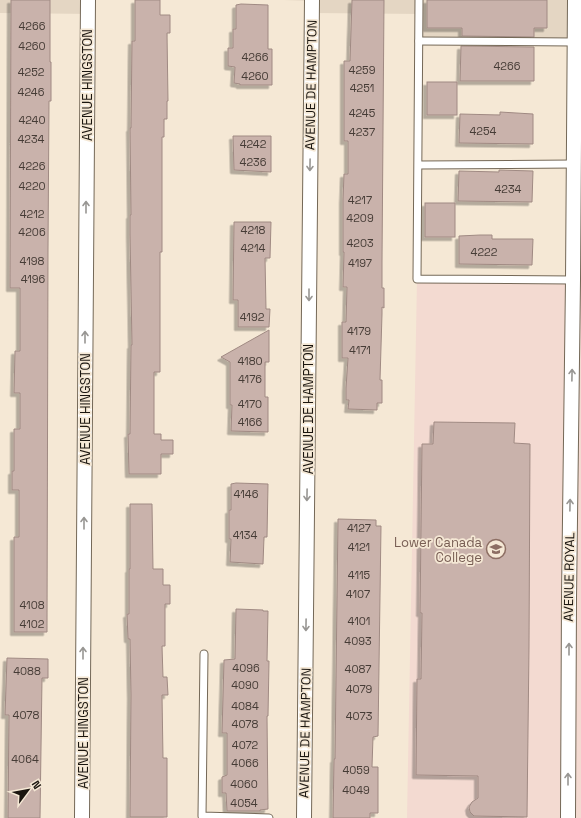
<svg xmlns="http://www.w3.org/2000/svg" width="581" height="818" font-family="'Space Grotesk',sans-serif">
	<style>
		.commercial { fill: #e4d6c3 }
		.education { fill: #f3dad1 }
		.building { fill: #c9b2ab; stroke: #a08a83; filter: url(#shadow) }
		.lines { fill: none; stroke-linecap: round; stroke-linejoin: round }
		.service-casing { stroke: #746857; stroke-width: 9 }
		.minor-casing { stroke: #746857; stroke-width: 16 }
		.service { stroke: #fff; stroke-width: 7 }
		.minor { stroke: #fff; stroke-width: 14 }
		.oneway { stroke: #989693 }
		.labels { text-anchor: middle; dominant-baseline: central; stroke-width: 3.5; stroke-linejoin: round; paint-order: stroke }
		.number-label { font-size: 11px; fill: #463c36 }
		.street-label { font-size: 13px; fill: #1a150f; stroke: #f5e8d5 }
		.education-label { font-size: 13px; fill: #785e54; stroke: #f5e8d5; text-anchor: end }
	</style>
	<defs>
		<filter id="shadow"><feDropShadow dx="-3.5" dy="3.5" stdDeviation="0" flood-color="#0004"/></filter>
	</defs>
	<rect width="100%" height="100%" fill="#f5e8d5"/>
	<!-- commercial -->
	<g class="commercial">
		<path d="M0,0h94l-1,14 -93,-1z"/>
		<path d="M284,0h291l-1,42 -155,-1v-21l3,-6 -108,-1v-12z"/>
	</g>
	<!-- education -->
	<path class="education" d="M574,246h7v572h-174l10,-539 156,1z"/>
	<!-- building -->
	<g class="building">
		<path d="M11,0h39v62h1v39h-2l-1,148 -1,383h-33v-95h5v-47h-7v-19h2v-42h6v-36h-6l1,-42h5v-63h-10z"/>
		<path d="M135,0h25v15h10v18h-3l1,68h-1v18h-3v18h-2v115h-2v120h-6v62h7v6h12v14h-12v20h-32l-1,-40h2l1,-89h1l-2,-111v-19h1l-1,-87h1l1,-87h3z"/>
		<path d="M352,0h32l-2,263v25h2v20l-2,-1v7l-2,66h2v23h-5v7l-29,-1 1,-9h-3v-12l2,-30h-6v-36h4l1,-35h-4l1,-35h-1v-52l1,-26h4v-33h-4v-80h6z"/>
		<path d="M427,0h120v28h-13v9l-72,-1v-8h-35z"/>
		<path d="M241,4l27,1v44h4v36h-32v-1l-6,-1 1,-16 -7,-1v-18h5v-19h3v-24z"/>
		<path d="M461,46l73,1v34h-74z"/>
		<rect x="427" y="82" width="30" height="33"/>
		<path d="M500,112l33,2v30l-74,-1 1,-29 40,1z"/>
		<path d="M233,136h38v36l-37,-2z"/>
		<path d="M499,170l34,1 -1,31 -74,-1 1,-30 40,1z"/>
		<rect x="425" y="203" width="30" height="34"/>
		<path d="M234,222h37l-1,36h-5l1,51h4l-1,18h-31v-27h-5z"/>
		<path d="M480,235h12v4h41l-1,26 -73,-1v-28z"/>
		<path d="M269,330v32h-4v35h3v35l-37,-1 1,-26h-2v-43l-9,-5z"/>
		<path d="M434,422l81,1 -1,20 16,1 -1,203 -2,170 -53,-1 -4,-4 -1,-5 3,-5 6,-4v-22l-62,-1 1,-96h4l1,-66h-2l2,-169h11z"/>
		<path d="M236,483l32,1 -1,53h-3l-1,27 -33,-2 1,-23h-2v-29h2v-26z"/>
		<path d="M130,504h22l1,65h10v16h7v19h-5v42h-3l1,31h4l1,18h-6l1,63h4v59h-37l1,-122 -1,-56h-2l-1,-25h2v-45h1z"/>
		<path d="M338,519l38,1v6h5l-3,210 -5,1 -1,30h6v46h-8v5h-37l1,-59h1z"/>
		<path d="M236,609l27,1v1h5l-1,50h2l-1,55h-1l1,93 -8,1v1h-33l-1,-18h-4v-16l5,-2v-42h-5l2,-73 11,-1z"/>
		<path d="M7,658l41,1v19h-6l-2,140h-32l1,-103h-4z"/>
	</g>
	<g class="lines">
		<defs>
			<g id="service">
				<path d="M419,0l-2,279 156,1"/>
				<path d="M419,41l155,1"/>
				<path d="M419,165l155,-1"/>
				<path d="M204,654l-2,162 67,2"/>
			</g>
			<g id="minor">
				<path d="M82,818l6,-818"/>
				<path d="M304,818l8,-818"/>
				<path d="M568,818l1,-219 4,-319 2,-280"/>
			</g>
		</defs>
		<!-- service casing -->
		<use href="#service" class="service-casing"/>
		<!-- minor casing -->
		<use href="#minor" class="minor-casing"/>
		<!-- service -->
		<use href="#service" class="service"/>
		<!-- minor -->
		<use href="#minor" class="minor"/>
	</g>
	<!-- one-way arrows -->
	<defs><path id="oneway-shaft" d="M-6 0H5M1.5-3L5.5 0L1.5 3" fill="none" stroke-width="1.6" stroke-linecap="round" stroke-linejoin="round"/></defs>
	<g class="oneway">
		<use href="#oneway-shaft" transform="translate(310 165) rotate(91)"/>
		<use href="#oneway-shaft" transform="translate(86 207) rotate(-90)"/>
		<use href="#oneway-shaft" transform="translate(309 295) rotate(90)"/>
		<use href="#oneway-shaft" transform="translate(85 337) rotate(-90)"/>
		<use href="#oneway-shaft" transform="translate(572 375) rotate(-89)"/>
		<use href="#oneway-shaft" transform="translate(307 495) rotate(91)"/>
		<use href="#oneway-shaft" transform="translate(570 505) rotate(-89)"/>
		<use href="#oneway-shaft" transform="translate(84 523) rotate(-90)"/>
		<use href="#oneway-shaft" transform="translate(306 625) rotate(91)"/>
		<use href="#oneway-shaft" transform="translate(569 649) rotate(-90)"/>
		<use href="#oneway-shaft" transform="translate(83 653) rotate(-90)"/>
		<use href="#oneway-shaft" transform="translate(568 779) rotate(-90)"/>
	</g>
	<!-- icons -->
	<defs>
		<symbol id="school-ring" viewBox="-11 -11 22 22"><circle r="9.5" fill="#f5e8d5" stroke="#8d6e63" stroke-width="1.5"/><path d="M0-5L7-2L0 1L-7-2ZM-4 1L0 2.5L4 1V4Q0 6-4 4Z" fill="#8d6e63"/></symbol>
	</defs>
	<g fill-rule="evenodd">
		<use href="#school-ring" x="485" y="538" width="22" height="22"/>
	</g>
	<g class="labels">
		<!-- number labels -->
		<g class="number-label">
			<text x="32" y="26">4266</text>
			<text x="32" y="46">4260</text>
			<text x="255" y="57">4266</text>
			<text x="507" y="66">4266</text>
			<text x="362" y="70">4259</text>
			<text x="31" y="72">4252</text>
			<text x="255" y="76">4260</text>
			<text x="362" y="88">4251</text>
			<text x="31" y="92">4246</text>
			<text x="362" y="113">4245</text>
			<text x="32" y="120">4240</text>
			<text x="483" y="131">4254</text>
			<text x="362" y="132">4237</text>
			<text x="31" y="139">4234</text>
			<text x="253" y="144">4242</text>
			<text x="253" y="162">4236</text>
			<text x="32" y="166">4226</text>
			<text x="32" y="186">4220</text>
			<text x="508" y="189">4234</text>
			<text x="360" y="200">4217</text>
			<text x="32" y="214">4212</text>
			<text x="360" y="218">4209</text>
			<text x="253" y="230">4218</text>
			<text x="32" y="232">4206</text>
			<text x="360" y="243">4203</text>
			<text x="253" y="248">4214</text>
			<text x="484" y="252">4222</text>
			<text x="32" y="261">4198</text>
			<text x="360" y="263">4197</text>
			<text x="33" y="279">4196</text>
			<text x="252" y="317">4192</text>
			<text x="359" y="331">4179</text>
			<text x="360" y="350">4171</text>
			<text x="250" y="361">4180</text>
			<text x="250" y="379">4176</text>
			<text x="250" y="404">4170</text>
			<text x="250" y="422">4166</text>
			<text x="246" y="494">4146</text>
			<text x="359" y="528">4127</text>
			<text x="245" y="535">4134</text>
			<text x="359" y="547">4121</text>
			<text x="359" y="575">4115</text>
			<text x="358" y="594">4107</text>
			<text x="32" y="605">4108</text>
			<text x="359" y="621">4101</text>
			<text x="32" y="624">4102</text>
			<text x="358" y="641">4093</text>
			<text x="246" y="668">4096</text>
			<text x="358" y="669">4087</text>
			<text x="27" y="671">4088</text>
			<text x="245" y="685">4090</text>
			<text x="359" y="689">4079</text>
			<text x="245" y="706">4084</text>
			<text x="26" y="715">4078</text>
			<text x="359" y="716">4073</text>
			<text x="245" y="724">4078</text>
			<text x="245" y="745">4072</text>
			<text x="25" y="759">4064</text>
			<text x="245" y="763">4066</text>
			<text x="356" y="770">4059</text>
			<text x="244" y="784">4060</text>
			<text x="356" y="790">4049</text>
			<text x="244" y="803">4054</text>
		</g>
		<!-- street labels -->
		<g class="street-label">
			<text transform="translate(87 85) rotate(-90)">AVENUE HINGSTON</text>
			<text transform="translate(311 85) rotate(-89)">AVENUE DE HAMPTON</text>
			<text transform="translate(85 409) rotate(-90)">AVENUE HINGSTON</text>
			<text transform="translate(308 409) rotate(-90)">AVENUE DE HAMPTON</text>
			<text transform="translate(569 577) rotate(-89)">AVENUE ROYAL</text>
			<text transform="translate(83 733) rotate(-90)">AVENUE HINGSTON</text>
			<text transform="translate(305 733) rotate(-89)">AVENUE DE HAMPTON</text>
		</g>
		<!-- education labels -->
		<g class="education-label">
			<text x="482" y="542">Lower Canada<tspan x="482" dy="15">College</tspan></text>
		</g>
	</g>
	<!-- north arrow -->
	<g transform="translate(28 790) rotate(58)" stroke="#f5e8d5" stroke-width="3" paint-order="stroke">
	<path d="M0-3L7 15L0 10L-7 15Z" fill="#1a150f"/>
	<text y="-6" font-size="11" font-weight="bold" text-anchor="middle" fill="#1a150f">N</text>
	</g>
</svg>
